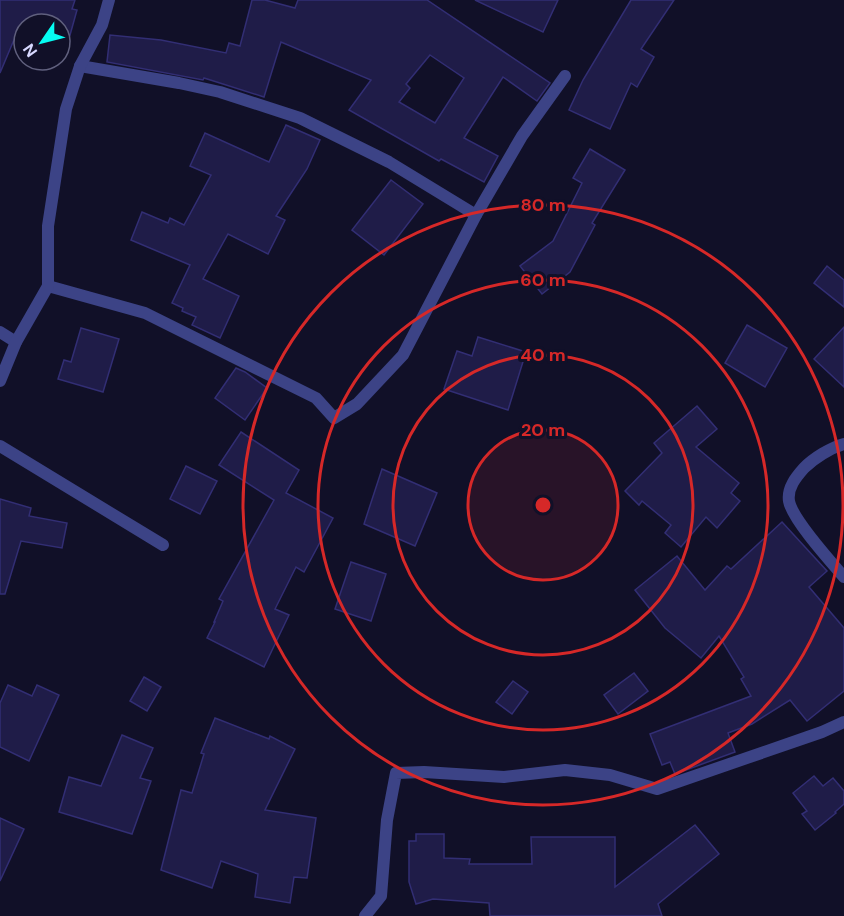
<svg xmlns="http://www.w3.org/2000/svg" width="844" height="916" font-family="'DM Sans',sans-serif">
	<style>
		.building { fill: #1f1c48; stroke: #322e74; stroke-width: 1.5; fill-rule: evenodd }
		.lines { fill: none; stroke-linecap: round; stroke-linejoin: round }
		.minor { stroke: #3c4386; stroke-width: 12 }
		.ring { fill: none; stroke: #d62828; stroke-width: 3 }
		.centre { fill: #d62828; stroke: #111028; stroke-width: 3 }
		.ring-label { font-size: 18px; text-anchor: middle; font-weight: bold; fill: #d62828; stroke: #111028; stroke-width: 6; stroke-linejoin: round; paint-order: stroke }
	</style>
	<rect width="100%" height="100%" fill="#111028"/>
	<!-- building -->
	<g class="building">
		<path d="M0,0h75l-3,9 5,1 -7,25 -10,-3v-8h-25l-11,-3v19l-8,-5 -16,38z"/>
		<path d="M252,0h13l30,8 3,-8h129l123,83 -13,18 -34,-24 -39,61 34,18 -14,26 -43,-23 -2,2 -90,-51 22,-30 -90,-38 -17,55 -60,-19 -1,2 -96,-18 3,-27 51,5 65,13 3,-10 11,3zM430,55l34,23 -29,45 -36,-21 11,-14 -4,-4z"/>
		<path d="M475,0h83l-15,32z"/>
		<path d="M631,0h43l-33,49 13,8 -17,30 -6,-4 -21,46 -41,-19 14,-30z"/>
		<path d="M286,125l34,15 -13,29 -31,47 9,4 -17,34 -40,-20 -25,45 36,17 -19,42 -28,-13 4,-8 -14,-6 1,-3 -11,-5 18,-38 -59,-25 11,-28 26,11 2,-5 14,7 27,-50 -21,-9 15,-33 64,29z"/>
		<path d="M590,149l35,21 -33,53 3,2 -25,47 -28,22 -22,-28 33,-25 29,-58 -9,-5z"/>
		<path d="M391,180l32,24 -39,51 -32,-25z"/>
		<path d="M827,266l17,14v27l-30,-24z"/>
		<path d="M747,325l40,23 -22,39 -40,-24z"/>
		<path d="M844,327v60l-30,-28z"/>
		<path d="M81,328l38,11 -16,53 -45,-13 6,-19 7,2z"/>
		<path d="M478,337l48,15 -18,58 -64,-21 13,-38 15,5z"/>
		<path d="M236,368l9,4 22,16 -22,32 -30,-22z"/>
		<path d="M697,406l20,23 -21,18 43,36 -8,10 9,8 -23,27 -11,-11 -25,30 -16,-14 6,-8 -29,-24 -3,4 -14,-14 37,-38 -8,-10z"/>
		<path d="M241,432l58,38 -13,23 47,25 -29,54 -8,-5 -21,42 14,6 -25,52 -57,-29 8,-16h-1l9,-21 -4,-2 55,-99 -55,-35z"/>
		<path d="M186,466l31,15 -17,33 -30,-15z"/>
		<path d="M382,469l55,24 -22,53 -51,-22z"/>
		<path d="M0,499l31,9 -2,8 38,7 -5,25 -41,-7 -16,53h-5z"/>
		<path d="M782,522l45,49 -18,16 35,41v63l-37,30 -17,-21 -38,24 -24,9 7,19 -60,22 -5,-12 -8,3 -12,-31 101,-38 -10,-17 3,-2 -25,-41 -18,22 -36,-30 -30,-38 42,-34 28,34 22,-24 4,3z"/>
		<path d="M351,562l35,12 -15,47 -36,-12z"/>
		<path d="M634,673l14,18 -30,23 -14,-19z"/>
		<path d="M144,677l17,10 -14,24 -17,-10z"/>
		<path d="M513,681l15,11 -16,22 -16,-12z"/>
		<path d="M8,685l24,11 5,-11 22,10 -30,66 -29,-14v-44z"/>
		<path d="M215,718l54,21 1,-3 25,13 -30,61 51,8 -9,60 -13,-1 -4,26 -35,-6 3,-23 -37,-13 -9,27 -51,-18 20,-80 11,3 12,-39 -3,-1z"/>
		<path d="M122,735l31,13 -13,30 11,3 -19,53 -73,-22 10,-35 32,9z"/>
		<path d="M814,776l9,10 10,-8 11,13v13l-9,8 1,1 -21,17 -13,-16 5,-3 -14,-18z"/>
		<path d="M0,818l24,11 -24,52z"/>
		<path d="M695,825l24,29 -61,50 4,12h-172l-1,-13 -56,-4 -17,5 -7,-22v-41h7v-7h28v24l26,1 -1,5h63l-1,-27h84v50z"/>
	</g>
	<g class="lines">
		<!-- minor -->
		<g class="minor">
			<path d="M80,66l99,17 41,9 80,26 89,44 87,53"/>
			<path d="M48,286l97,27 171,85 18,20 23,-14 46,-49 73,-140 46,-79 43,-60"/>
			<path d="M0,332l16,10"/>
			<path d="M0,381l16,-39 32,-56v-60l18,-117 14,-43 22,-41 7,-25"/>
			<path d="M844,444c-14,4 -30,14 -40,24 -8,9 -17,20 -15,33 3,18 42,61 55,76"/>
			<path d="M0,446l163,99"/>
			<path d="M365,916l16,-20 6,-76 9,-47 28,-1 80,5 61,-7 45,5 47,14 165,-57 22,-10"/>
		</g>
	</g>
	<!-- distance rings -->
	<circle cx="543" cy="505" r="75" fill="#d62828" fill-opacity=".12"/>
	<g class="ring">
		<circle cx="543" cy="505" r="75"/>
		<circle cx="543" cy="505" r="150"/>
		<circle cx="543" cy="505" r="225"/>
		<circle cx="543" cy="505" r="300"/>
	</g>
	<circle cx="543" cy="505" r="9" class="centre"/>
	<g class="ring-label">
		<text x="543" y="211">80 m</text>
		<text x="543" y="286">60 m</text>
		<text x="543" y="361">40 m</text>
		<text x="543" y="436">20 m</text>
	</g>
	<!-- north arrow -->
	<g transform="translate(42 42) rotate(235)"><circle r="28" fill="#111028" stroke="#60607e" stroke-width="1.5"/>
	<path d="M0-4.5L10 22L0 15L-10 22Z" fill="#05fcf2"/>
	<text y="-9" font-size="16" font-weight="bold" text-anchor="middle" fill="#d7d8ff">N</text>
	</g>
</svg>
